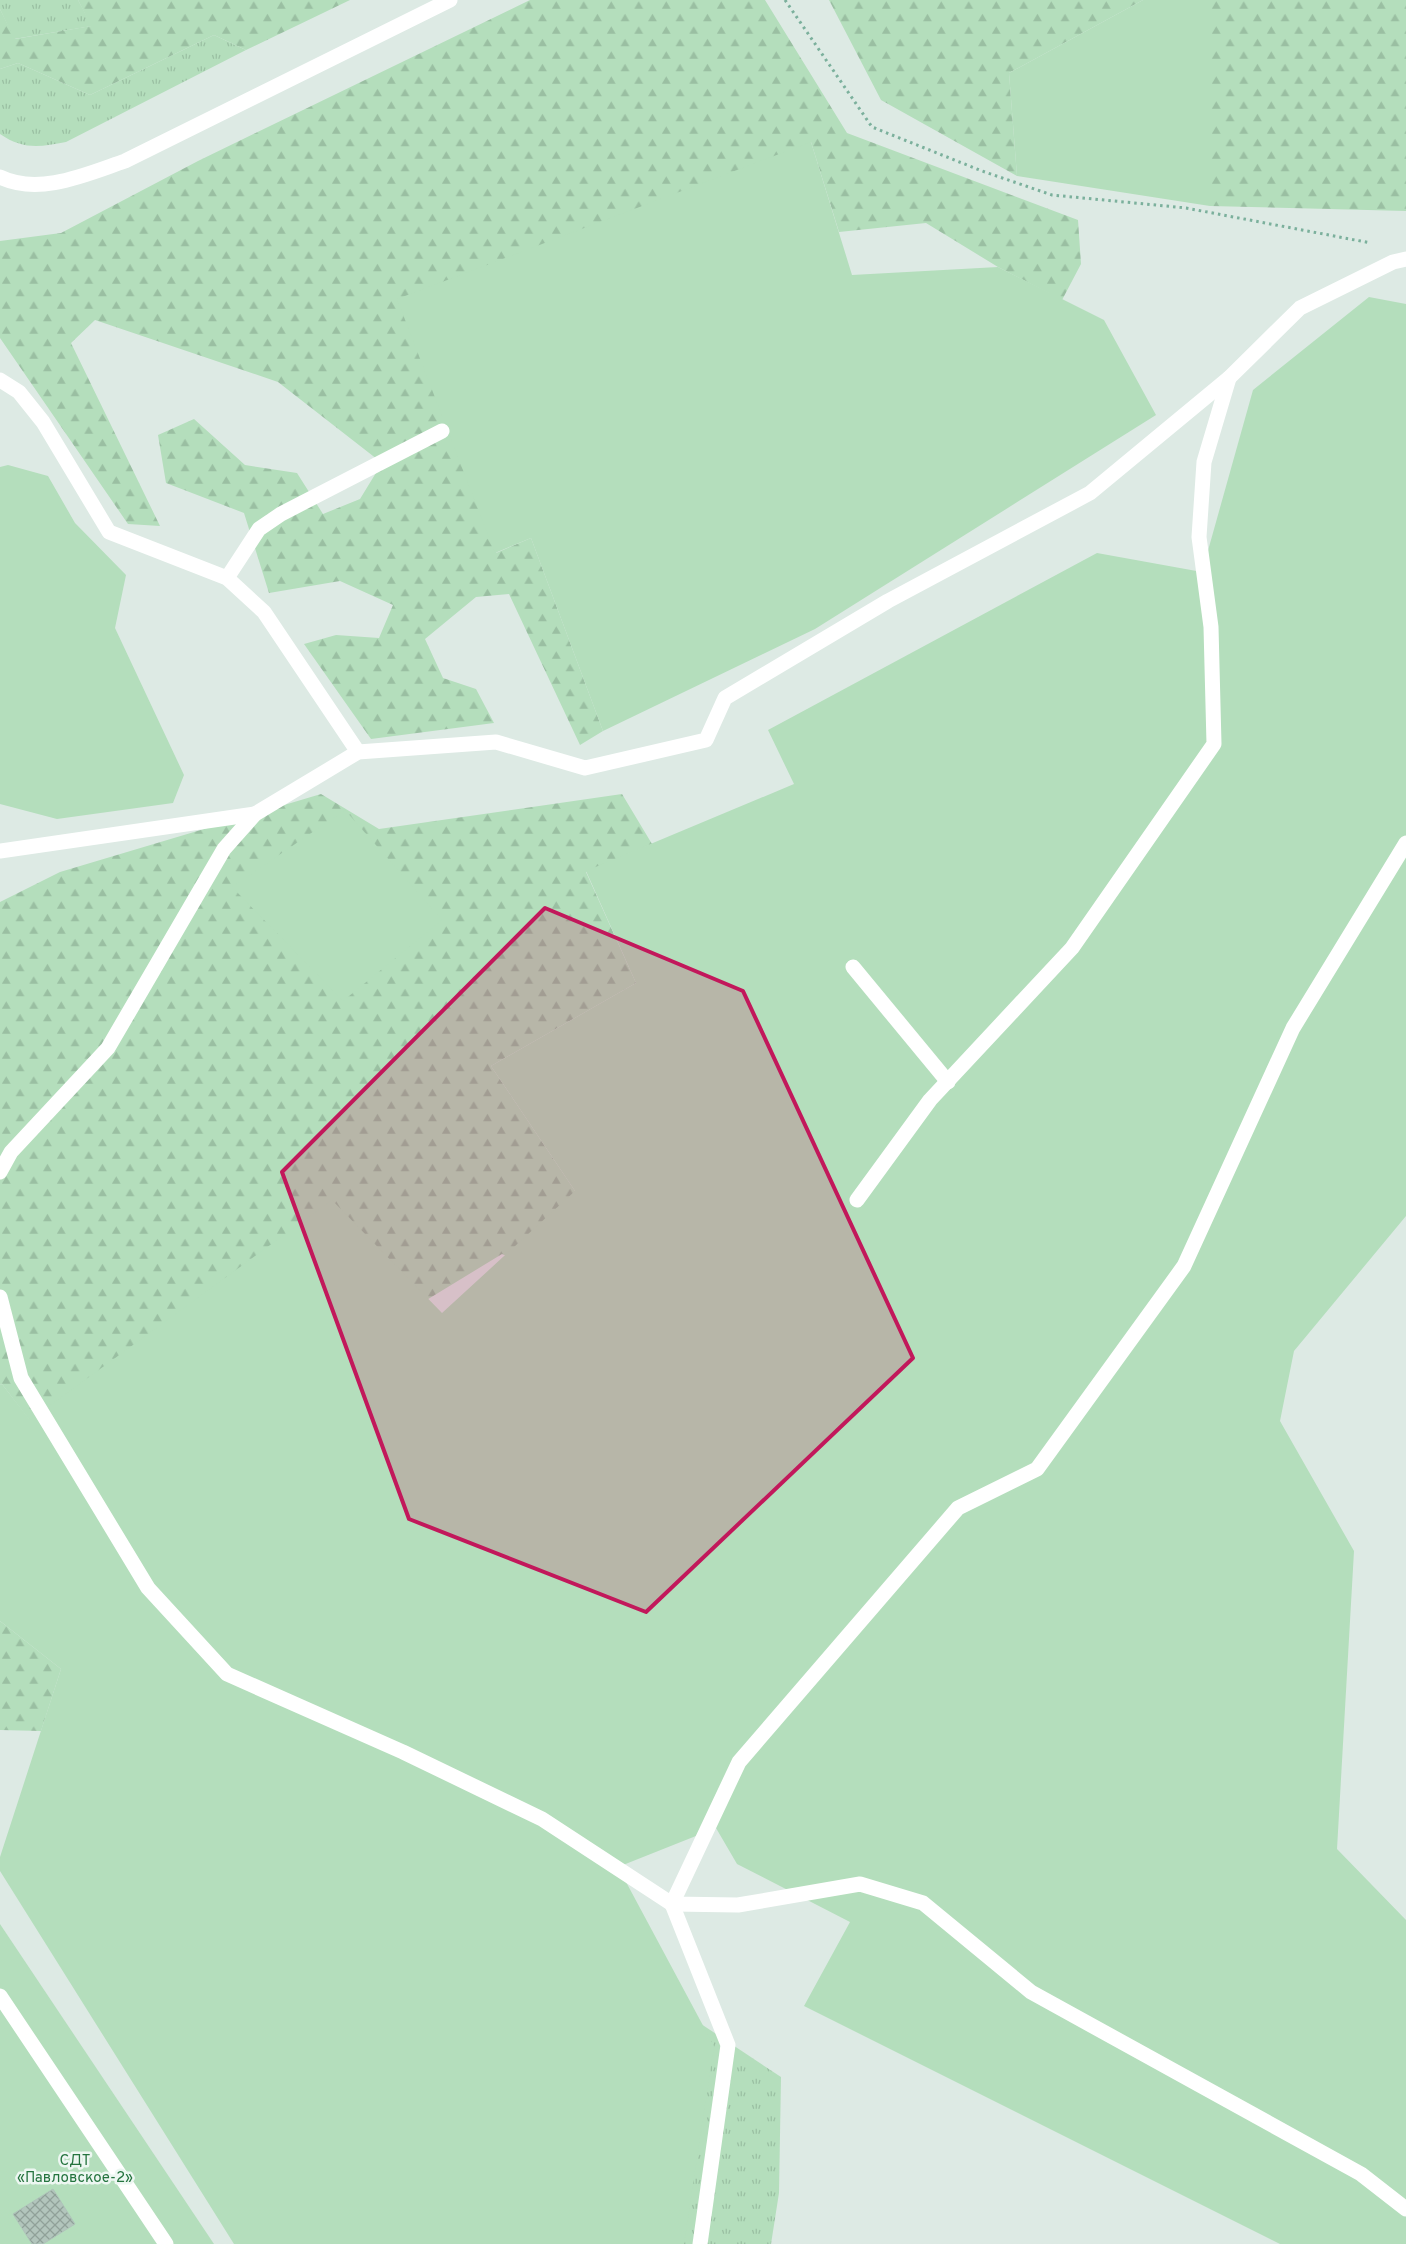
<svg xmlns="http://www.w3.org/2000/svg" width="1406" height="2244" font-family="Overpass,sans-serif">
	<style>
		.grass { fill: url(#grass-tufts) }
		.forest { fill: url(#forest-firs) }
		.garden { fill: #b4debc }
		.building { fill: url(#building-cross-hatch); stroke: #afc4ba }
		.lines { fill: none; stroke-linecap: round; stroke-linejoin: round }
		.path { stroke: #7bb09c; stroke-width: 3; stroke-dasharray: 2.5 4; stroke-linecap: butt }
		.minor { stroke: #fff; stroke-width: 15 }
		.marked { fill: #c2185b; fill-opacity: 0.2; stroke: #c2185b; stroke-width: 4; stroke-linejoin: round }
		.labels { text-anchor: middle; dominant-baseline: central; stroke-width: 5; stroke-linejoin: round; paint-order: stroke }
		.park-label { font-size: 15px; fill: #25743f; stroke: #edf7f2 }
	</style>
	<defs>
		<pattern id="grass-tufts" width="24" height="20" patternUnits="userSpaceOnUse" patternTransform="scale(1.25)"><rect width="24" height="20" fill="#b4debc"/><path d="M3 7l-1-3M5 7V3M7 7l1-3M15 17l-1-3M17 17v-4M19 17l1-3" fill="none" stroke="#9abfa2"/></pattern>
		<pattern id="forest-firs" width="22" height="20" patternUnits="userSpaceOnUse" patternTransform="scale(1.25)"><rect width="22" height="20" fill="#b4debc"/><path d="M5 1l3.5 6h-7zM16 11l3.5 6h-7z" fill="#9abfa2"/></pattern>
		<pattern id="building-cross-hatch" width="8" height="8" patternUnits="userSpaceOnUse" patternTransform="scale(1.25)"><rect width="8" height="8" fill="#b2c5bc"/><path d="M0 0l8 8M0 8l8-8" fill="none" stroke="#90a199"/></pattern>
	</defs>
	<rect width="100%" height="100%" fill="#ddeae4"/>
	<!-- grass -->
	<g class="grass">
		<path d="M0,0h78l14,26 -78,13 -14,-30z"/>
		<path d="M214,35l32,15 -180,92c-26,5 -43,8 -66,-8v-65l18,-6 72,32z"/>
		<path d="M674,2006l107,71 -2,116 -8,51h-167z"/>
	</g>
	<!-- forest -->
	<g class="forest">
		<path d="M78,0h272l-104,50 -32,-15 -124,60 -72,-32 -18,6v-60l15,30 76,-13z"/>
		<path d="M530,0h235l82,133 231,87 3,44 -19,36 -64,-33 -72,-44 -87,9 -28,-90 -315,411 35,-15 72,193 -23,14 -71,-151 -33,3 -51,42 18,39 33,11 18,34 -123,16 -67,-95 32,-9 43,3 14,-33 -53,-24 -71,12 -25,-80 -78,-30 -8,-48 36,-16 51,46 52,8 26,41 37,-15 22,-36 -104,-81 -183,-62 -24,23 89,183 -32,-2 -128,-186v-97l61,-8 137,-72z"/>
		<path d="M829,0h314l-134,73 8,103 -136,-76z"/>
		<path d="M1210,0h196v211l-196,-5z"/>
		<path d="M321,794l58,35 243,-35 30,50 -66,28 50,111 -145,83 84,125 9,98 -82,-35 -118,72 -354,95 -28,-37 -2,1v-483l60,-30z"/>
		<path d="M0,1621l61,48 -20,62 -41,-1z"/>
	</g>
	<!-- garden -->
	<g class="garden">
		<path d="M1143,0h67v206l-193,-30 -8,-103z"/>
		<path d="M811,142l41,133 146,-8 106,53 52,95 -341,214 -212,102 -72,-193 -36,15 -98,-254z"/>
		<path d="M1369,297l37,7v912l-112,135 -14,70 74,130 -17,298 69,71v324h-126l-476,-238 46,-84 -113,-58 -21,-36 -98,39 96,179 -30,198h-450l-234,-373v-14l61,-188 -61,-48v-236l2,-1 28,36 302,-220 110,113 133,-122 -84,-125 145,-83 -50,-112 208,-87 -26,-54 329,-177 105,19 51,-182z"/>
		<path d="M8,465l40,11 27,47 51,52 -11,53 69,147 -11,28 -116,16 -57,-15v-337z"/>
		<path d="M345,810l97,110 -99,81 -111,-114z"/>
		<path d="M0,1924l214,320h-214z"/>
	</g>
	<!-- building -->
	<path class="building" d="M53,2189l22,35 -32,20h-11l-19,-30z"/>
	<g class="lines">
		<!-- path -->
		<path class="path" d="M785,0l87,127 110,44 70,24 134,13 185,35"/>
		<!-- minor -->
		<g class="minor">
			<path d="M0,177c39,19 87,-3 125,-16l325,-161"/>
			<path d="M0,380l19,12 24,30 66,110 118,46 37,34 94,140"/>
			<path d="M227,578l32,-49 22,-15 161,-83"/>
			<path d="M0,851l255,-37"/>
			<path d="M853,967l95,115"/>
			<path d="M0,1172l11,-20 97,-104 116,-199 31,-35 103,-62 138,-10 89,26 121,-28 19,-42 163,-97 202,-108 139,-115 71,-70 93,-46 13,-3"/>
			<path d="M857,1200l73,-100 142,-152 142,-204 -3,-117 -12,-90 5,-75 25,-84"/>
			<path d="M0,1297l21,81 127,210 79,86 176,78 139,67 130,85 66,1 122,-21 63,19 108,89 330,182 45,35"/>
			<path d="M0,1996l166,248"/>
			<path d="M700,2244l28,-199 -56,-141 67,-142 219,-254 79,-39 147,-203 109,-238 113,-185"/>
		</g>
	</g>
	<!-- marked area -->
	<path class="marked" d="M545,908l198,83 170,367 -267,254 -237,-93 -127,-347z"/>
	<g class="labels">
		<!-- park labels -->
		<g class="park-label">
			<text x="75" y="2161">СДТ<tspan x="75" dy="17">«Павловское-2»</tspan></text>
		</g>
	</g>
</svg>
